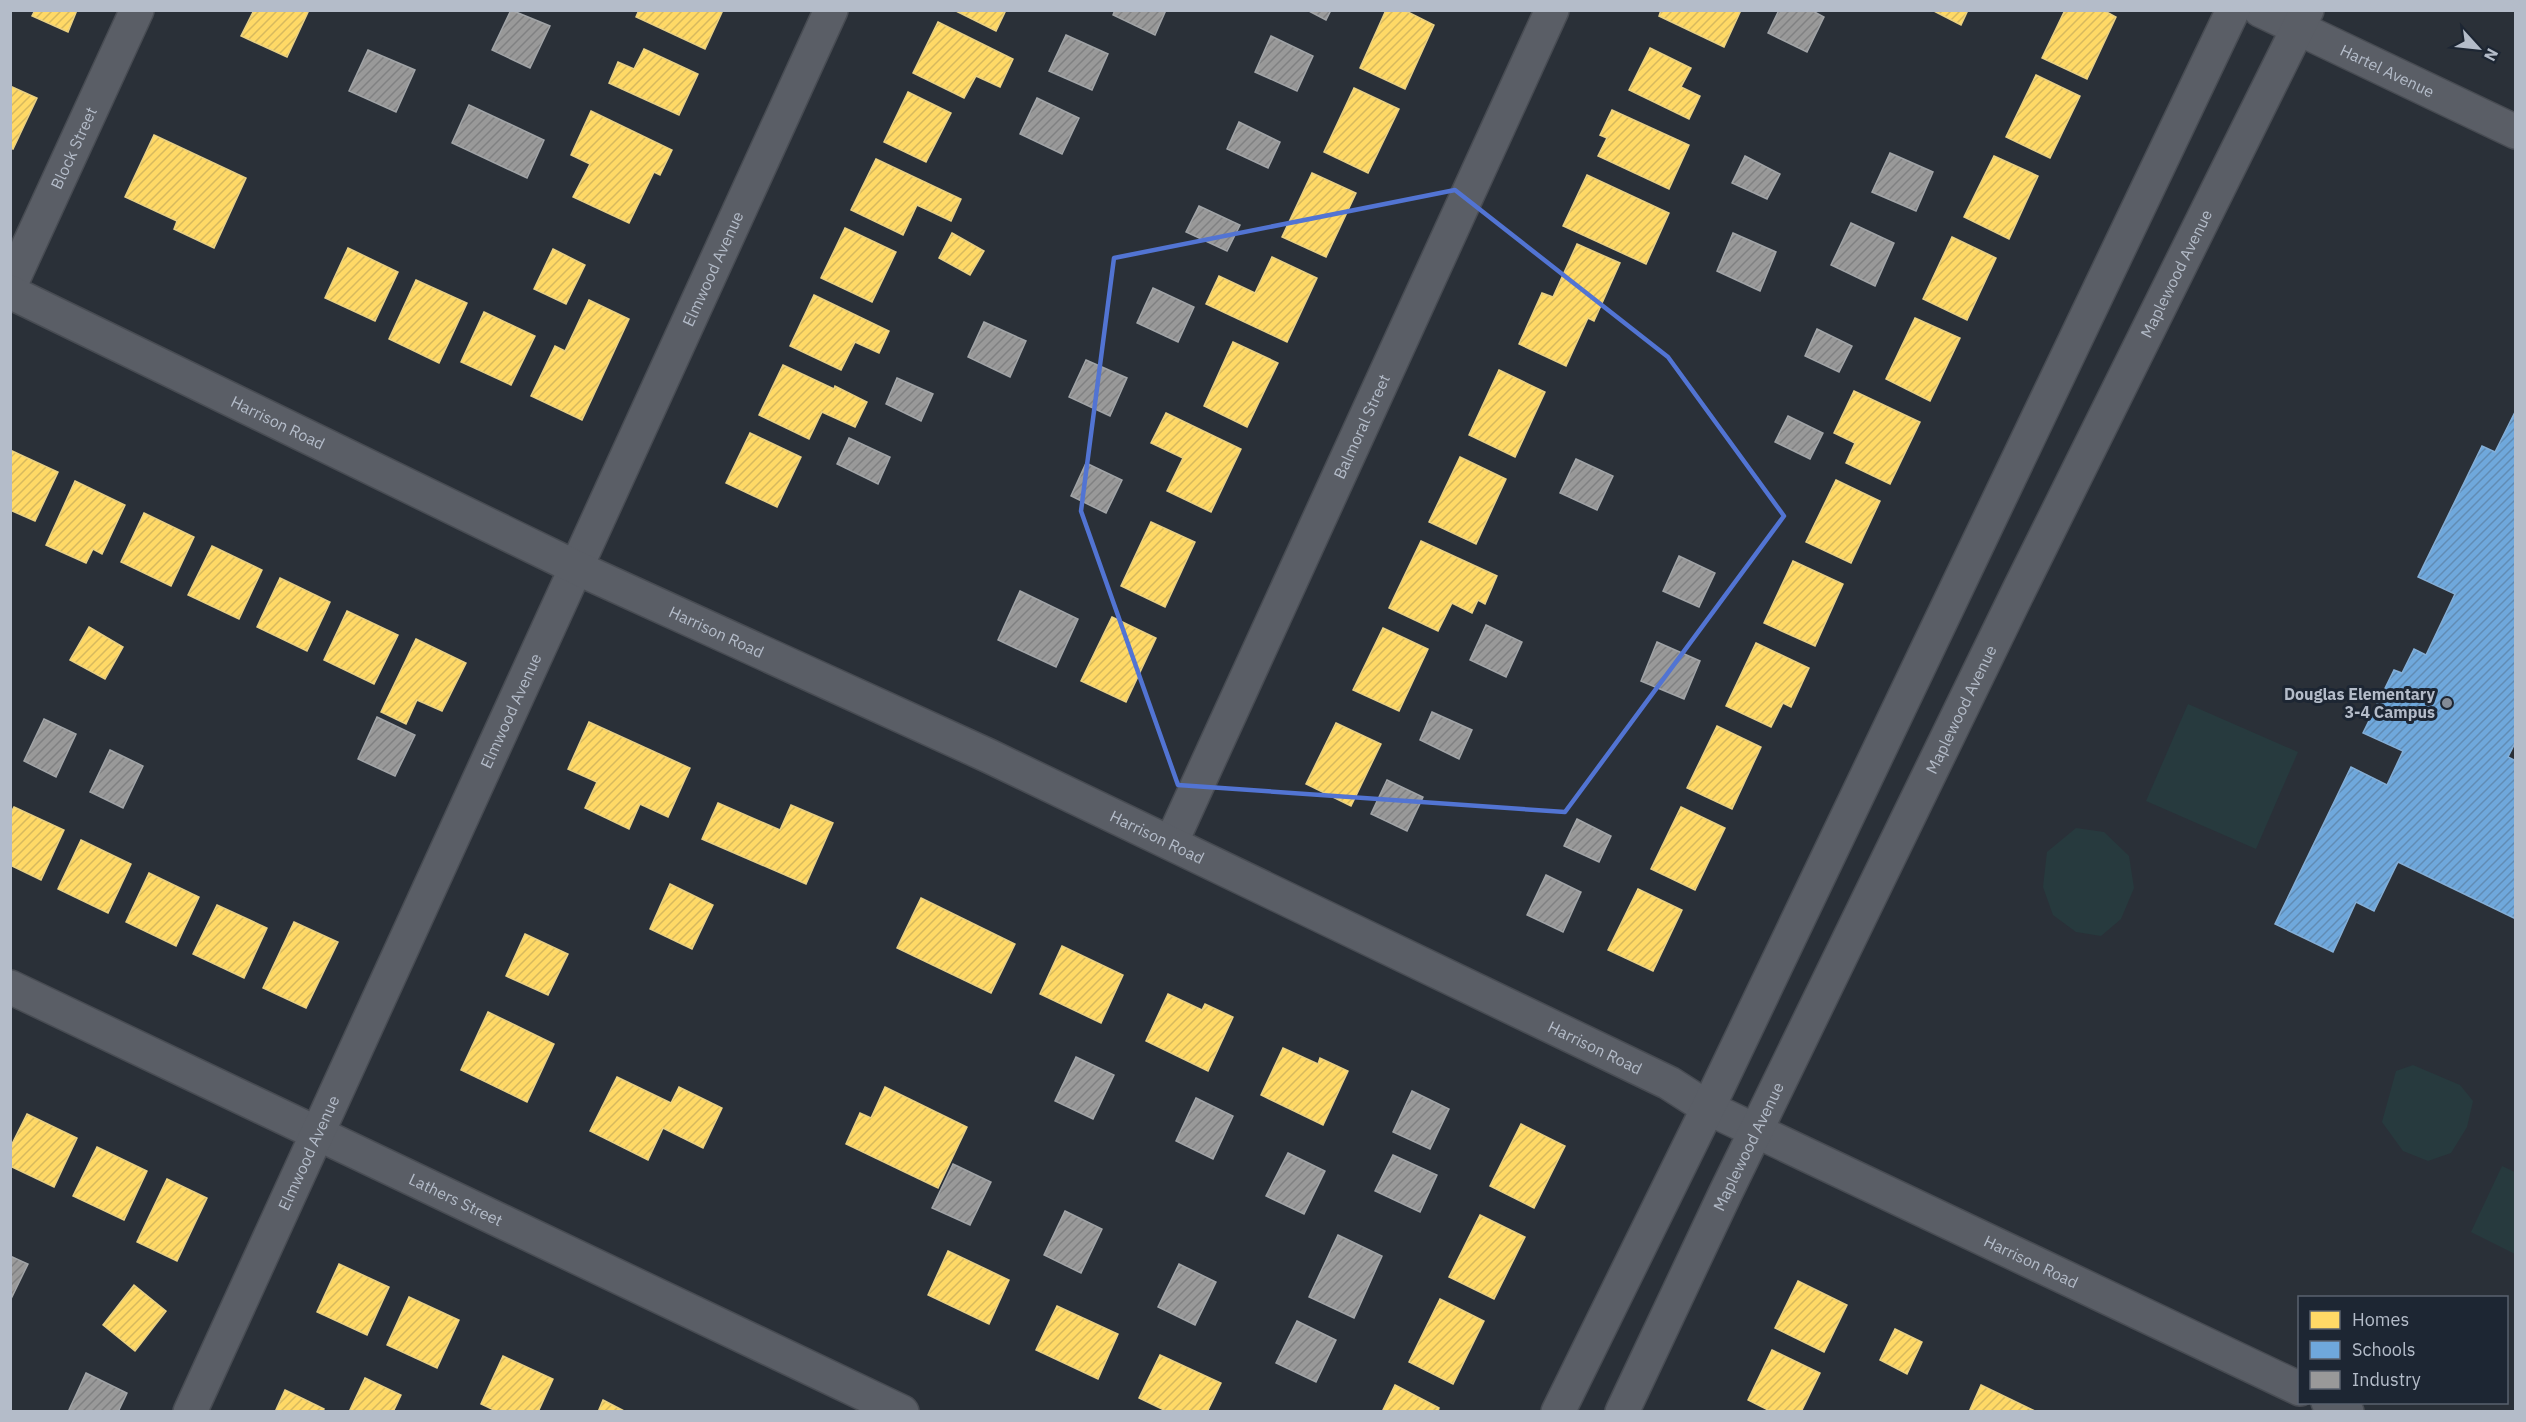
<svg xmlns="http://www.w3.org/2000/svg" width="2526" height="1422" viewBox="0 0 2526 1422" font-family="'IBM Plex Sans',sans-serif">
<defs>
<pattern id="homes-hatch" width="6" height="6" patternUnits="userSpaceOnUse" patternTransform="scale(1.5)"><rect width="6" height="6" fill="#ffd966"/><path d="M-1 1l2-2M0 6l6-6M5 7l2-2" fill="none" stroke="#d7b95e"/></pattern>
<pattern id="schools-hatch" width="6" height="6" patternUnits="userSpaceOnUse" patternTransform="scale(1.5)"><rect width="6" height="6" fill="#6fa8dc"/><path d="M-1 1l2-2M0 6l6-6M5 7l2-2" fill="none" stroke="#618cb4"/></pattern>
<pattern id="industry-hatch" width="6" height="6" patternUnits="userSpaceOnUse" patternTransform="scale(1.5)"><rect width="6" height="6" fill="#999"/><path d="M-1 1l2-2M0 6l6-6M5 7l2-2" fill="none" stroke="#808182"/></pattern>
</defs>
<rect width="100%" height="100%" fill="#2a3038"/>
<g fill="#273a3e">
<polygon points="2188,704 2298,752 2256,849 2146,801"/>
<polygon points="2076,828 2104,832 2129,856 2134,888 2121,919 2101,936 2076,932 2053,915 2043,887 2047,852"/>
<polygon points="2413,1065 2460,1085 2473,1101 2467,1127 2451,1153 2428,1161 2403,1151 2382,1122 2396,1071"/>
<polygon points="2502,1166 2515,1172 2515,1254 2471,1232"/>
</g>
<g fill="url(#homes-hatch)" stroke="#e8d084" stroke-width="1.5">
<polygon points="35,10 77,10 68,32 32,16"/>
<polygon points="254,10 309,10 287,57 241,36"/>
<polygon points="639,10 723,10 705,49 636,17"/>
<polygon points="954,10 1006,10 996,31"/>
<polygon points="1386,10 1404,10 1434,25 1405,89 1360,68"/>
<polygon points="1661,10 1741,10 1724,47 1659,16"/>
<polygon points="1932,10 1968,10 1961,25"/>
<polygon points="2065,10 2103,10 2116,17 2087,79 2042,58"/>
<polygon points="938,22 1013,59 1000,87 976,76 964,98 913,73"/>
<polygon points="1650,48 1691,68 1681,87 1700,96 1689,119 1629,90"/>
<polygon points="644,49 698,74 679,115 609,83 618,62 634,69"/>
<polygon points="2036,75 2080,96 2050,158 2006,137"/>
<polygon points="10,86 37,98 13,149 10,148"/>
<polygon points="1354,88 1399,109 1368,173 1324,152"/>
<polygon points="908,92 951,113 926,162 884,142"/>
<polygon points="1612,110 1689,145 1669,189 1598,156 1607,138 1600,135"/>
<polygon points="591,111 672,150 660,175 654,172 629,223 573,197 590,164 571,155"/>
<polygon points="154,135 246,178 214,248 174,229 177,221 125,197"/>
<polygon points="1994,156 2038,176 2009,239 1964,217"/>
<polygon points="876,159 961,199 951,221 917,205 903,235 851,210"/>
<polygon points="1312,173 1356,193 1326,257 1282,237"/>
<polygon points="1587,175 1669,213 1646,264 1563,226"/>
<polygon points="845,228 896,252 872,302 821,278"/>
<polygon points="952,233 984,251 970,275 939,258"/>
<polygon points="1952,237 1996,258 1967,320 1923,299"/>
<polygon points="1577,244 1620,263 1594,321 1588,318 1566,366 1519,344 1542,293 1553,297"/>
<polygon points="348,248 398,272 375,321 325,298"/>
<polygon points="553,249 585,265 566,304 534,289"/>
<polygon points="1272,257 1317,278 1287,342 1206,304 1219,276 1255,293"/>
<polygon points="416,280 467,303 439,363 389,339"/>
<polygon points="814,295 889,331 879,353 855,342 841,370 790,346"/>
<polygon points="589,300 629,319 582,420 531,396 555,346 565,351"/>
<polygon points="484,312 535,336 511,385 461,362"/>
<polygon points="1915,318 1960,338 1930,401 1886,379"/>
<polygon points="1233,342 1278,363 1247,427 1204,406"/>
<polygon points="783,365 834,389 835,386 867,402 855,427 822,412 809,439 759,415"/>
<polygon points="1499,370 1545,392 1515,457 1469,435"/>
<polygon points="1854,391 1920,422 1890,484 1846,463 1855,443 1834,433"/>
<polygon points="1166,413 1241,449 1211,512 1167,491 1183,458 1151,443"/>
<polygon points="750,433 801,457 777,507 726,483"/>
<polygon points="10,450 58,472 35,521 10,510"/>
<polygon points="1460,457 1506,479 1476,544 1429,522"/>
<polygon points="1836,480 1880,501 1851,563 1806,542"/>
<polygon points="75,481 125,505 102,554 93,549 86,563 46,545"/>
<polygon points="144,513 194,537 171,586 121,562"/>
<polygon points="1151,522 1195,542 1165,607 1121,586"/>
<polygon points="1421,541 1497,576 1485,604 1478,600 1472,613 1452,603 1438,631 1389,608"/>
<polygon points="212,546 262,570 239,619 188,595"/>
<polygon points="1793,561 1843,584 1815,646 1764,623"/>
<polygon points="280,578 330,602 307,651 257,627"/>
<polygon points="347,611 398,635 374,684 324,660"/>
<polygon points="1112,617 1156,638 1126,702 1081,681"/>
<polygon points="89,627 123,647 105,679 70,660"/>
<polygon points="1383,628 1428,649 1399,711 1353,690"/>
<polygon points="416,639 466,663 442,711 417,700 406,724 381,712"/>
<polygon points="1756,643 1809,668 1791,707 1783,703 1771,727 1726,706"/>
<polygon points="589,722 690,768 668,817 640,804 629,829 585,808 597,782 568,769"/>
<polygon points="1336,723 1381,744 1351,806 1306,784"/>
<polygon points="1717,726 1761,747 1732,809 1687,788"/>
<polygon points="718,803 780,830 791,805 833,823 806,884 702,839"/>
<polygon points="14,807 64,830 41,880 10,865 10,814"/>
<polygon points="1681,807 1725,828 1695,890 1651,869"/>
<polygon points="81,840 131,864 108,913 58,889"/>
<polygon points="149,873 199,897 176,946 126,922"/>
<polygon points="670,884 713,905 692,949 650,929"/>
<polygon points="1638,889 1682,910 1653,971 1608,950"/>
<polygon points="921,898 1015,944 991,993 897,948"/>
<polygon points="217,905 267,928 244,978 193,954"/>
<polygon points="294,922 338,942 306,1008 263,988"/>
<polygon points="525,934 568,954 548,995 506,976"/>
<polygon points="1062,946 1123,975 1101,1023 1040,994"/>
<polygon points="1168,994 1202,1010 1205,1004 1233,1017 1208,1071 1146,1041"/>
<polygon points="488,1012 554,1044 527,1102 461,1070"/>
<polygon points="1283,1048 1318,1064 1320,1058 1348,1071 1323,1125 1261,1095"/>
<polygon points="617,1077 671,1103 679,1087 722,1108 703,1148 663,1128 648,1160 590,1131"/>
<polygon points="885,1087 967,1127 938,1188 846,1144 860,1113 871,1118"/>
<polygon points="27,1114 77,1138 54,1187 10,1166 10,1148"/>
<polygon points="1521,1124 1565,1146 1534,1208 1490,1186"/>
<polygon points="97,1147 147,1171 124,1220 73,1196"/>
<polygon points="167,1179 207,1198 177,1261 137,1242"/>
<polygon points="1480,1215 1525,1237 1494,1299 1449,1277"/>
<polygon points="948,1251 1009,1280 989,1324 928,1295"/>
<polygon points="339,1264 389,1287 367,1335 317,1312"/>
<polygon points="1798,1281 1847,1305 1824,1352 1775,1328"/>
<polygon points="134,1285 166,1311 135,1351 103,1325"/>
<polygon points="409,1297 459,1320 437,1368 387,1345"/>
<polygon points="1440,1299 1484,1321 1453,1384 1409,1362"/>
<polygon points="1057,1306 1118,1334 1098,1379 1036,1350"/>
<polygon points="1895,1329 1922,1342 1907,1374 1880,1360"/>
<polygon points="1772,1350 1820,1373 1801,1412 1772,1412 1748,1400"/>
<polygon points="1160,1355 1221,1383 1207,1412 1168,1412 1139,1398"/>
<polygon points="503,1356 553,1379 538,1412 498,1412 481,1404"/>
<polygon points="365,1378 401,1395 393,1412 349,1412"/>
<polygon points="1395,1385 1439,1408 1438,1412 1382,1412"/>
<polygon points="1981,1385 2037,1412 1969,1412"/>
<polygon points="285,1390 324,1409 323,1412 275,1412"/>
<polygon points="603,1400 626,1412 598,1412"/>
</g>
<polygon fill="url(#schools-hatch)" stroke="#84aed6" stroke-width="1.5" points="2516,410 2516,741 2508,757 2516,761 2516,919 2398,862 2374,911 2356,902 2333,952 2275,924 2351,767 2387,785 2403,751 2363,733 2394,670 2402,673 2414,649 2426,655 2455,594 2418,577 2482,446 2495,452"/>
<g fill="url(#industry-hatch)" stroke="#a1a4a7" stroke-width="1.5">
<polygon points="511,10 550,26 530,68 492,50"/>
<polygon points="1115,10 1166,10 1155,35 1113,15"/>
<polygon points="1307,10 1331,10 1326,20"/>
<polygon points="1779,10 1811,10 1824,17 1807,52 1768,33"/>
<polygon points="1066,35 1108,54 1092,90 1049,71"/>
<polygon points="1271,36 1313,56 1297,91 1255,72"/>
<polygon points="368,50 415,70 396,112 349,91"/>
<polygon points="1037,98 1079,118 1062,154 1020,134"/>
<polygon points="469,105 544,140 527,178 452,143"/>
<polygon points="1239,122 1280,142 1268,168 1227,149"/>
<polygon points="1890,153 1933,172 1916,211 1872,192"/>
<polygon points="1745,156 1780,174 1767,199 1732,183"/>
<polygon points="1199,206 1240,225 1227,251 1186,232"/>
<polygon points="1851,223 1894,243 1875,286 1831,265"/>
<polygon points="1733,233 1776,252 1760,291 1717,271"/>
<polygon points="1153,288 1194,307 1178,342 1137,323"/>
<polygon points="984,322 1026,341 1010,377 968,357"/>
<polygon points="1817,329 1852,346 1839,372 1805,356"/>
<polygon points="1086,360 1127,378 1110,416 1069,397"/>
<polygon points="897,378 933,394 921,421 886,404"/>
<polygon points="1788,416 1823,433 1810,459 1775,442"/>
<polygon points="849,438 890,457 878,484 837,464"/>
<polygon points="1576,459 1613,476 1597,510 1560,493"/>
<polygon points="1086,463 1122,480 1106,513 1071,496"/>
<polygon points="1679,556 1715,573 1699,607 1663,591"/>
<polygon points="1020,591 1078,619 1056,667 998,640"/>
<polygon points="1486,625 1522,642 1506,677 1470,660"/>
<polygon points="1657,642 1700,661 1684,699 1641,681"/>
<polygon points="1432,712 1472,730 1459,759 1420,740"/>
<polygon points="377,717 415,735 395,776 358,759"/>
<polygon points="44,719 76,734 56,777 24,761"/>
<polygon points="110,750 143,766 123,808 90,792"/>
<polygon points="1387,780 1423,797 1407,831 1371,814"/>
<polygon points="1577,819 1611,836 1599,862 1564,846"/>
<polygon points="1546,875 1581,892 1563,932 1527,915"/>
<polygon points="1076,1057 1114,1075 1093,1119 1055,1101"/>
<polygon points="1412,1091 1449,1109 1430,1149 1393,1132"/>
<polygon points="1196,1098 1233,1116 1213,1159 1176,1141"/>
<polygon points="1288,1153 1325,1171 1304,1214 1266,1196"/>
<polygon points="1393,1155 1437,1175 1420,1212 1375,1191"/>
<polygon points="953,1164 991,1182 970,1225 932,1208"/>
<polygon points="1065,1211 1102,1229 1081,1273 1044,1255"/>
<polygon points="1338,1235 1382,1256 1354,1318 1309,1297"/>
<polygon points="10,1256 28,1264 10,1301"/>
<polygon points="1179,1264 1216,1282 1195,1325 1158,1307"/>
<polygon points="1297,1321 1336,1340 1316,1382 1276,1363"/>
<polygon points="86,1373 127,1393 118,1412 68,1412"/>
</g>
<g fill="none" stroke-linecap="round" stroke-linejoin="round">
<g stroke="#484c53" stroke-width="36">
<g id="minor">
<path id="s1" d="M2260,10L2516,132"/>
<path id="s2" d="M10,286L137,10"/>
<path id="s3" d="M1171,843L1552,10"/>
<path id="s4" d="M10,987L902,1412"/>
<path id="s5" d="M190,1412L831,10"/>
</g>
</g>
<g stroke="#484c53" stroke-width="36">
<g id="tertiary">
<path id="s6" d="M10,292L577,568L989,756L1669,1083L1708,1108L2300,1389"/>
<polyline points="2328,1402 2347,1412"/>
<polyline points="1558,1412 1708,1108 2233,10"/>
<path id="s7" d="M1622,1412L1725,1194L2020,588L2307,10"/>
</g>
</g>
<use href="#minor" stroke="#5a5e66" stroke-width="33"/>
<use href="#tertiary" stroke="#5a5e66" stroke-width="33"/>
</g>
<path fill="none" stroke="#5274d3" stroke-width="4.5" stroke-linejoin="round" d="M1455,190L1668,357L1784,516L1565,812L1178,785L1081,511L1114,258Z"/>
<circle fill="#848b96" stroke="#1d2633" stroke-width="2" cx="2447" cy="703" r="6"/>
<g text-anchor="middle" stroke-width="6" stroke-linejoin="round" paint-order="stroke">
<g font-size="16" fill="#b4bcc9" stroke="#1d2633">
<text dy="6" stroke="none"><textPath href="#s1" startOffset="141">Hartel Avenue</textPath></text>
<text dy="6" stroke="none"><textPath href="#s2" startOffset="152">Block Street</textPath></text>
<text dy="6" stroke="none"><textPath href="#s5" startOffset="1257">Elmwood Avenue</textPath></text>
<text dy="6" stroke="none"><textPath href="#s7" startOffset="1266">Maplewood Avenue</textPath></text>
<text dy="6" stroke="none"><textPath href="#s6" startOffset="298">Harrison Road</textPath></text>
<text dy="6" stroke="none"><textPath href="#s3" startOffset="458">Balmoral Street</textPath></text>
<text dy="6" stroke="none"><textPath href="#s6" startOffset="784">Harrison Road</textPath></text>
<text dy="6" stroke="none"><textPath href="#s7" startOffset="780">Maplewood Avenue</textPath></text>
<text dy="6" stroke="none"><textPath href="#s5" startOffset="771">Elmwood Avenue</textPath></text>
<text dy="6" stroke="none"><textPath href="#s6" startOffset="1270">Harrison Road</textPath></text>
<text dy="6" stroke="none"><textPath href="#s6" startOffset="1756">Harrison Road</textPath></text>
<text dy="6" stroke="none"><textPath href="#s7" startOffset="294">Maplewood Avenue</textPath></text>
<text dy="6" stroke="none"><textPath href="#s5" startOffset="285">Elmwood Avenue</textPath></text>
<text dy="6" stroke="none"><textPath href="#s4" startOffset="494">Lathers Street</textPath></text>
<text dy="6" stroke="none"><textPath href="#s6" startOffset="2242">Harrison Road</textPath></text>
</g>
<g font-size="16" font-weight="bold" fill="#b4bcc9" stroke="#1d2633" text-anchor="end">
<text x="2435" y="700">Douglas Elementary<tspan x="2435" dy="18">3-4 Campus</tspan></text>
</g>
</g>
<rect width="2526" height="1422" fill="none" stroke="#b4bcc9" stroke-width="24"/>
<rect x="2298" y="1296" width="210" height="108" fill="#1d2633" stroke="#59626f" stroke-width="1.5"/>
<rect x="2310" y="1311" width="30" height="18" fill="#ffd966" stroke="#59626f" stroke-width="1.5"/>
<text x="2352" y="1326" font-size="18" fill="#b4bcc9">Homes</text>
<rect x="2310" y="1341" width="30" height="18" fill="#6fa8dc" stroke="#59626f" stroke-width="1.5"/>
<text x="2352" y="1356" font-size="18" fill="#b4bcc9">Schools</text>
<rect x="2310" y="1371" width="30" height="18" fill="#999999" stroke="#59626f" stroke-width="1.5"/>
<text x="2352" y="1386" font-size="18" fill="#b4bcc9">Industry</text>
<g transform="translate(2478 48) rotate(117)" stroke="#1d2633" stroke-width="4.5" paint-order="stroke">
<path d="M0-4.5L10 22L0 15L-10 22Z" fill="#b4bcc9"/>
<text y="-9" font-size="16" font-weight="bold" text-anchor="middle" fill="#b4bcc9">N</text>
</g>
</svg>
